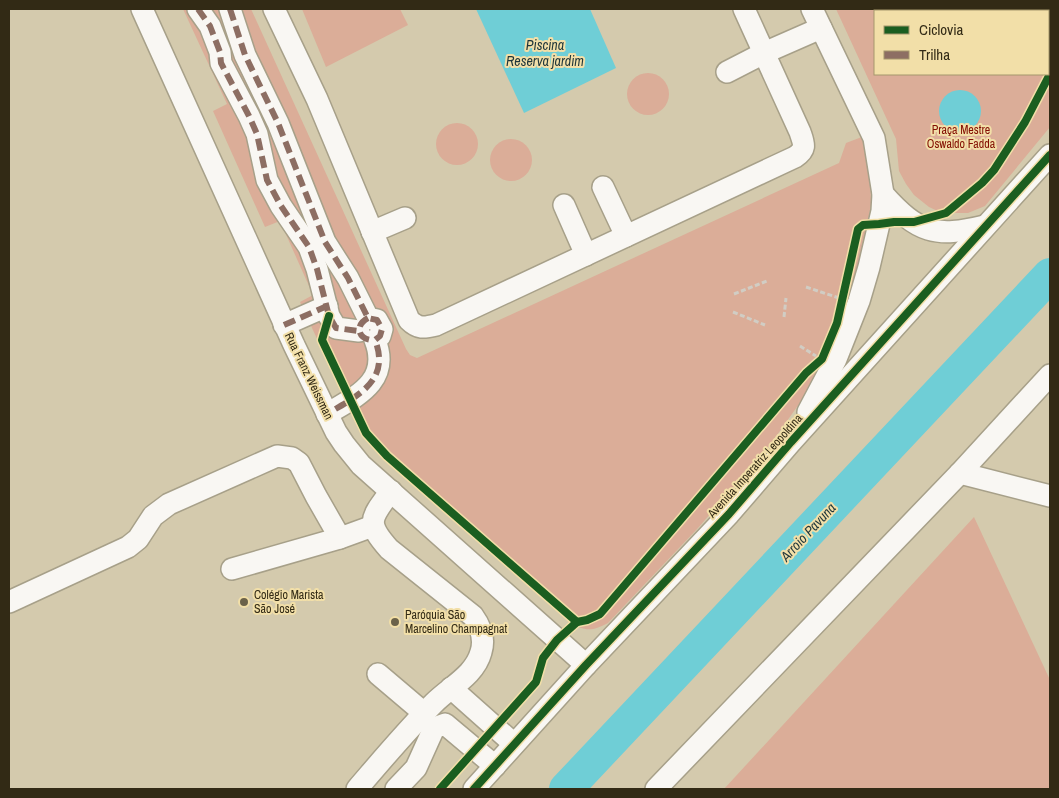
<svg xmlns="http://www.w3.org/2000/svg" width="1059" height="798" viewBox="0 0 1059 798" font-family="'Archivo Narrow',sans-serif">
<rect width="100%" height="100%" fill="#d4caad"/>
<g fill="#dbad98">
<path d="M183,9H251L406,349L410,355L417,358L839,163L846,143L867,135L870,157L871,206L850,301L821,373L770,445L698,528L608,623C591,632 585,631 569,622L383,459L362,436L300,302L313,295L280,221L265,227L213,111L227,104Z"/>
<polygon points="302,9 400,9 408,25 326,67"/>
<polygon points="836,9 1009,9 1013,11 875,11 875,74 1048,74 1048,27 1050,28 1050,127 985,206 968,213 942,213 929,207 914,195 906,184 899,171 896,139"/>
<circle cx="648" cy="94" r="21"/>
<circle cx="457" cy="144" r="21"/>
<circle cx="511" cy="160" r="21"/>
<polygon points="974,517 1050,680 1050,789 724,789"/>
</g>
<g fill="#6fced6">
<polygon points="476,9 590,9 616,68 524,113"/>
<circle cx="960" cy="111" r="21"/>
</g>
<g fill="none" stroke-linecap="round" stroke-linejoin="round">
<polyline stroke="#6fced6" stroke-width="34" points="566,789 1050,275"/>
<g stroke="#a7a089" stroke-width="24">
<g id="minor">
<polyline points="142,9 294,345 336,432 344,444 361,465 586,665"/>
<polyline points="198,9 210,26 220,52 221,63 249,116 257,134 267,180 281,206 309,247 317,269 329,316 336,328 359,331"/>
<path d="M230,9L245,55L278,123L325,242L348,278L368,318L377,320L382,329L380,336L375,340C391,381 357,396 327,414"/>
<path d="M274,9L317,99L409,320C418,329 424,328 436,325L795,157C807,149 804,144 800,132L744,9"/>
<polyline points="1024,9 1028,11"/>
<polyline points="1048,21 1050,22"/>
<polyline points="727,72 764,53 821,28"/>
<polyline points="603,187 626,236"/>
<path d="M883,194C918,233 935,238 985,226"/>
<polyline points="564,205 586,255"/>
<polyline points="372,232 405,218"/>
<polyline points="284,325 327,306"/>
<polyline points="808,412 836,359 859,301 869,267 882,211 883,194 874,138 812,9"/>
<polyline points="960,473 1050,496"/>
<polyline points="232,569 340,538"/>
<polyline points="9,602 128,547 138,539 153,516 169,504 277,456 292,458 299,463 316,496 340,538 373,526"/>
<polyline points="378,674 424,713"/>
<polyline points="451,688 514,744"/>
<path d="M357,789C382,760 407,730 434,703C450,687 475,675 481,652C485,639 481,627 473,616L389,549C365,522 371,518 391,491"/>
<polyline points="396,789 416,768 434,728 445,724 495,766"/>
<polyline points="474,789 586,665 729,514 791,442 1050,155"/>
<polyline points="656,789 960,473 1050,375"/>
</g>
</g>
<g stroke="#d1cdc4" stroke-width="3" stroke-dasharray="5 2.5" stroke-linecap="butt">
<polyline points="806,287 839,298"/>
<polyline points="734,294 767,281"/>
<polyline points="733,312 765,325"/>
<polyline points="784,317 786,298"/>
<polyline points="800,346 816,356"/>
</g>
<use href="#minor" stroke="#f9f7f3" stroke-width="21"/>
<g stroke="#8d6e63" stroke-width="6" stroke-dasharray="12 6" stroke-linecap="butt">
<polyline points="198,9 210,26 220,52 221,63 249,116 257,134 267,180 281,206 309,247 317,269 329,316 336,328 359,331"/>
<path d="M230,9L245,55L278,123L325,242L348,278L368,318L377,320L382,329L380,336L375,340C391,381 357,396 327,414"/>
<path d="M368,318C353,326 359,341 375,340"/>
<polyline points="284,325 327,306"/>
</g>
<g stroke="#f2dfa8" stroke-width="11">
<g id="cycleway">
<polyline points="329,316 322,340 366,433 387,456 577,622"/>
<polyline points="440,789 536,682 543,658 557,640 577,622 587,620 600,614 806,373 822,359 837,323 858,229 863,225 879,224 894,222 914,222 946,213 982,183 994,170 1025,122 1050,74"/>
<polyline points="474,789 586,665 729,514 791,442 1050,155"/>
</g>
</g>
<use href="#cycleway" stroke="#1b5e20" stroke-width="8"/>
</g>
<g fill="#6b624a" stroke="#f2dfa8" stroke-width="2">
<circle cx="244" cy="602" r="5"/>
<circle cx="395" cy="622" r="5"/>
</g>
<g text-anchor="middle" stroke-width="4" stroke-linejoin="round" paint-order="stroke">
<g font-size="12" fill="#830f02" stroke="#f2dfa8">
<text x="961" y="134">Praça Mestre<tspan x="961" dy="14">Oswaldo Fadda</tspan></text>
</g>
<g font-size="12" fill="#322a15" stroke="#f2dfa8">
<text transform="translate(309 376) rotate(64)" y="4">Rua Franz Weissman</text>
<text transform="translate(755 466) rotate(-48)" y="4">Avenida Imperatriz Leopoldina</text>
</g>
<g font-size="12" fill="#322a15" stroke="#f2dfa8" text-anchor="start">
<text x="254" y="599">Colégio Marista<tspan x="254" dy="14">São José</tspan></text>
<text x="405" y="619">Paróquia São<tspan x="405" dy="14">Marcelino Champagnat</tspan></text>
</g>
<g font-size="14" font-style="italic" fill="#1e353a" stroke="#f2dfa8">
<text x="545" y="50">Piscina<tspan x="545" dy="16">Reserva jardim</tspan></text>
<text transform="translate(808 532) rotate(-47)" y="5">Arroio Pavuna</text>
</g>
</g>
<rect width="1059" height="798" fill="none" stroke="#322a15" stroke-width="20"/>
<rect x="874" y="10" width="175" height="65" fill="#f2dfa8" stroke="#a5976d"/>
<rect x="884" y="26" width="25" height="8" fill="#1b5e20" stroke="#a5976d"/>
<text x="919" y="35" font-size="15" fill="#322a15">Ciclovia</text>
<rect x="884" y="51" width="25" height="8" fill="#8d6e63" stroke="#a5976d"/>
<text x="919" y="60" font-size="15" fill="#322a15">Trilha</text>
</svg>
